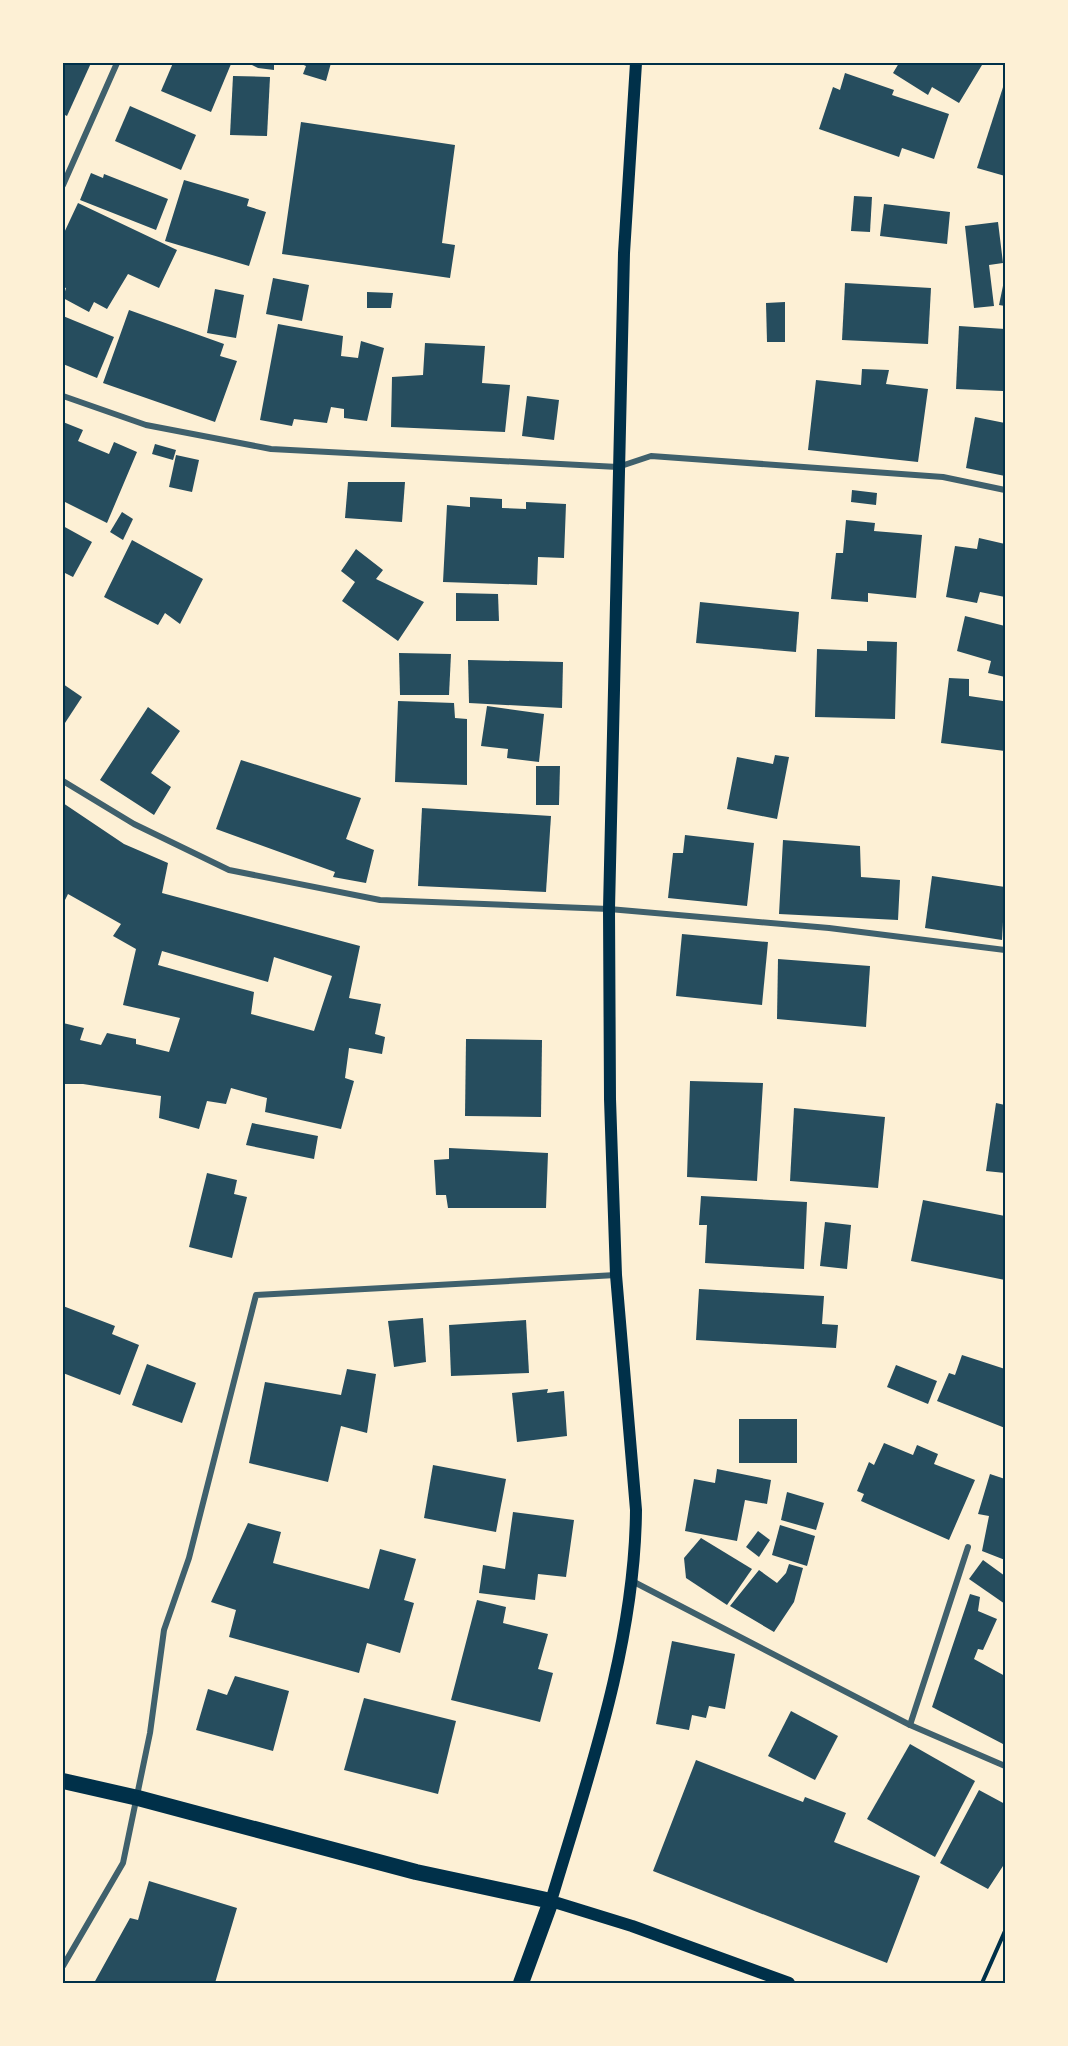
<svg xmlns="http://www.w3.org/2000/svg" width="1068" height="2046" viewBox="0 0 1068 2046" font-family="Overpass,sans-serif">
<rect width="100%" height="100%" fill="#fdf0d5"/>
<g fill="#264d5e" fill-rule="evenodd">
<polygon points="64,63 91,63 67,116 63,114"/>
<polygon points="173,63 231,64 211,112 161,91"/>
<polygon points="248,63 274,63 274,70 258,68"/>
<polygon points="299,63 331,63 326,81 303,74 306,66"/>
<polygon points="899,63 979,63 982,65 959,103 932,87 928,95 893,73"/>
<polygon points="845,73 894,90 892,95 949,114 934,159 902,148 899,157 819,129 833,87 840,90"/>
<polygon points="233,76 270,77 267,136 230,135"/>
<polygon points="1005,81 1005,176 977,168"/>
<polygon points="130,106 196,135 181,170 115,141"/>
<polygon points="301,122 455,145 442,243 455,245 450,278 282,254"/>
<polygon points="91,173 103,178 104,174 168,199 156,230 80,200"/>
<polygon points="184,180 249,199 247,206 266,212 249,266 165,241"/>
<polygon points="854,196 872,197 870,232 851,231"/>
<polygon points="78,203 177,250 159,288 128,274 107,309 94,302 89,312 63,298 66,288 63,287 63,235"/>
<polygon points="884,204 950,212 947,244 880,236"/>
<polygon points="998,222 1003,263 989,265 994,306 974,308 965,226"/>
<polygon points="273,278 309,285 302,321 266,314"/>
<polygon points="1004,281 1005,281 1005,306 999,305"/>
<polygon points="845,283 931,288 928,344 842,340"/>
<polygon points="215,289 244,295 236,338 207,333"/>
<polygon points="367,292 393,293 391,308 367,308"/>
<polygon points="785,302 785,342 767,342 766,303"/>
<polygon points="129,310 224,344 220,356 237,361 215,422 103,383"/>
<polygon points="63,316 114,337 97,378 63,364"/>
<polygon points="278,324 343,336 341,356 358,358 361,341 384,348 367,421 344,418 344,409 331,407 327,423 294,419 292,426 260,420"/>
<polygon points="959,326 1005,329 1003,391 956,389"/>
<polygon points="425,343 485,346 482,383 510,385 505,432 391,427 392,377 423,375"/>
<polygon points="862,369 889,370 886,384 928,389 918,462 808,450 816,380 861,385"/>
<polygon points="527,396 559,400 554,440 522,436"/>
<polygon points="975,417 1005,423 1005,476 966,468"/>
<polygon points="63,422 83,430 78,441 109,454 114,442 137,452 107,523 63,501"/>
<polygon points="155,444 176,450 173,460 152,454"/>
<polygon points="176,455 199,460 192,492 169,487"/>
<polygon points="348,482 405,482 402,522 345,518"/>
<polygon points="852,490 877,493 876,505 851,502"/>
<polygon points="470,497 502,499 502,508 526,509 526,502 566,504 564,558 538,557 537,585 443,582 447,505 470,507"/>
<polygon points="122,512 133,519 123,540 110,532"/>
<polygon points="846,520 875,523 874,531 922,535 916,598 868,593 868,602 831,599 836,553 843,553"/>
<polygon points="63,526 92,542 73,577 63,572"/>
<polygon points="979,538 1005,544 1005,597 980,592 977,603 946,597 955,546 977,549"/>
<polygon points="132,540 203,579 180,624 165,613 158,625 104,597"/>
<polygon points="356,549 383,570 376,579 424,602 398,641 342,601 355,582 341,571"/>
<polygon points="456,593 498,594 499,621 456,621"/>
<polygon points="700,602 799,612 796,652 696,643"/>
<polygon points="965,616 1005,626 1005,677 988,673 991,661 957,651"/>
<polygon points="867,641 897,642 895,719 815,717 817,649 867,651"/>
<polygon points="399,653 451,654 449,695 400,695"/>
<polygon points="468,660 563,662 562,708 469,703"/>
<polygon points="949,678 969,679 969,696 1003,701 1005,693 1005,751 941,743"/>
<polygon points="63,684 82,697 63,726"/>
<polygon points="398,701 454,703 455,718 467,719 467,785 395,782"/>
<polygon points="487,706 544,714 539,762 507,758 508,749 481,746"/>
<polygon points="148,707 180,731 151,773 171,787 154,815 100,780"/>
<polygon points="775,755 789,757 777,819 727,809 737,757 773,764"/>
<polygon points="241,760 361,798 346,839 374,850 366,883 333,877 335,872 216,829"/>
<polygon points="536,766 560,766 559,805 536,805"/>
<path d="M63,803L124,844L168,863L162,893L360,946L349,998L381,1004L375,1034L385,1037L382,1054L349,1048L345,1078L354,1081L341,1129L265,1112L267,1098L231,1088L226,1104L207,1101L199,1129L159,1118L161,1096L83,1084H63V1023L84,1028L80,1040L101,1045L107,1033L136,1039V1044L169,1052L180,1018L123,1005L136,949L113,936L121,924L68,894L63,904ZM162,951L268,982L274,957L332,976L314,1031L251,1014L254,992L158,965Z"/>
<polygon points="422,808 551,816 546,892 418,886"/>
<polygon points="685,835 754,843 747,906 668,898 673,853 683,853"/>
<polygon points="783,840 860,846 861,877 900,880 898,920 779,914"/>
<polygon points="932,876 1005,887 1002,940 925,928"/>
<polygon points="682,934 768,942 762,1005 676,996"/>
<polygon points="778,959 870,966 866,1027 777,1019"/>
<polygon points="466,1039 542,1040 541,1117 465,1116"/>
<polygon points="690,1081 763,1083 757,1181 687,1177"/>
<polygon points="996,1103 1005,1105 1005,1173 986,1171"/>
<polygon points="794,1108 885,1117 878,1188 790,1181"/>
<polygon points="252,1123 318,1136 314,1159 246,1145"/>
<polygon points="449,1148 548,1153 546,1208 448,1208 446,1195 436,1195 434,1160 449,1159"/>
<polygon points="207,1173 237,1180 234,1194 247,1197 232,1258 189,1247"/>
<polygon points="701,1196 807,1202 804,1269 705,1263 707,1225 699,1225"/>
<polygon points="923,1200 1005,1216 1005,1280 911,1261"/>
<polygon points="825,1222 851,1225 847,1269 820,1266"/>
<polygon points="699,1289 824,1296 822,1324 838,1325 836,1348 696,1340"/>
<polygon points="63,1306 115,1326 112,1334 139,1345 120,1395 63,1373"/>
<polygon points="423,1318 426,1362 394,1367 388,1321"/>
<polygon points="526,1320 529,1373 451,1376 449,1325"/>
<polygon points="962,1355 1005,1369 1005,1428 937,1401 949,1373 955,1375"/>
<polygon points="147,1364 196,1383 182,1423 132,1405"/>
<polygon points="896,1365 937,1381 928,1404 887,1387"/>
<polygon points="347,1369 376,1374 367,1433 341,1426 328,1482 249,1463 265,1382 341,1395"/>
<polygon points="548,1389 547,1393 564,1391 567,1436 517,1442 512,1393"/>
<rect x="739" y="1419" width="58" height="44"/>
<polygon points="884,1443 913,1455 917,1445 938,1454 934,1464 975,1480 949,1540 861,1501 864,1494 857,1491 869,1462 874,1465"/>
<polygon points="433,1465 506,1479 496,1532 424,1518"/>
<polygon points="717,1469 771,1480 767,1504 745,1500 737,1541 685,1531 694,1479 715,1483"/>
<polygon points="990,1474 1005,1479 1005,1560 982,1551 989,1516 978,1514"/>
<polygon points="787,1492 824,1503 816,1530 781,1520"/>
<polygon points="513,1512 574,1520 566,1577 538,1574 535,1600 479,1593 483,1565 505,1569"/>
<polygon points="248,1523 281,1532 273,1563 369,1589 380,1549 416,1559 404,1600 414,1603 400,1653 367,1643 359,1673 229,1637 236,1610 211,1602"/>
<polygon points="780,1525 815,1536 807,1566 772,1555"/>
<polygon points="758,1531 770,1540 759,1557 746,1547"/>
<polygon points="701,1538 752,1569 727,1605 686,1578 684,1558"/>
<polygon points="983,1560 1005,1576 1005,1604 969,1579"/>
<polygon points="789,1564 803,1568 794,1602 774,1632 730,1606 759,1570 777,1583 786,1573"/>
<polygon points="970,1594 980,1597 978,1611 997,1619 983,1650 978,1649 974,1659 1005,1676 1003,1744 932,1707"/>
<polygon points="477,1600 506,1607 503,1623 548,1634 538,1669 553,1673 540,1722 451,1700"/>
<polygon points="672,1641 735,1654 725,1709 709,1706 706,1718 692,1715 689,1730 656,1724"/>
<polygon points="235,1676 289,1691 273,1751 196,1730 208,1689 227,1695"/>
<polygon points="364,1698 456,1721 438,1794 344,1770"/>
<polygon points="791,1711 838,1736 815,1780 768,1756"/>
<polygon points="910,1744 975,1781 935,1857 867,1819"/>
<polygon points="696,1760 803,1802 805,1797 846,1813 834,1842 920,1876 887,1963 653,1871"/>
<polygon points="979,1790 1005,1804 1005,1867 1003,1866 988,1889 940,1863"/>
<polygon points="149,1881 237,1908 215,1983 94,1983 130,1918 138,1920"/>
</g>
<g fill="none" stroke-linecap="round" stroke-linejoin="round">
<polyline stroke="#003049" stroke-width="4" points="982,1983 1005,1931"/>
<g stroke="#3f606c" stroke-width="6">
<polyline points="63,185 117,63"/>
<polyline points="63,396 146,425 271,449 618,467 651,456 943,477 1005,490"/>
<polyline points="63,781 134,824 229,870 380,900 609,909 829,928 1005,950"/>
<polyline points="634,1582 910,1725 1005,1766"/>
<polyline points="910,1725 968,1547"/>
<polyline points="63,1966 123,1863 150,1733 164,1630 189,1558 256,1295 616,1275"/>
</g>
<path stroke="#003049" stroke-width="12" d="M636,63L624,253L609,909L610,1099L616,1275L636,1510C635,1643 589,1774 551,1901L632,1926L789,1983"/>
<polyline stroke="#003049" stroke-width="16" points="63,1781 138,1798 416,1872 551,1901 521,1983"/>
</g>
<rect width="1068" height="2046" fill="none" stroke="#fdf0d5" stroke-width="129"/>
<rect x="64" y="64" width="940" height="1918" fill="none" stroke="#003049" stroke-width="2"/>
</svg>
